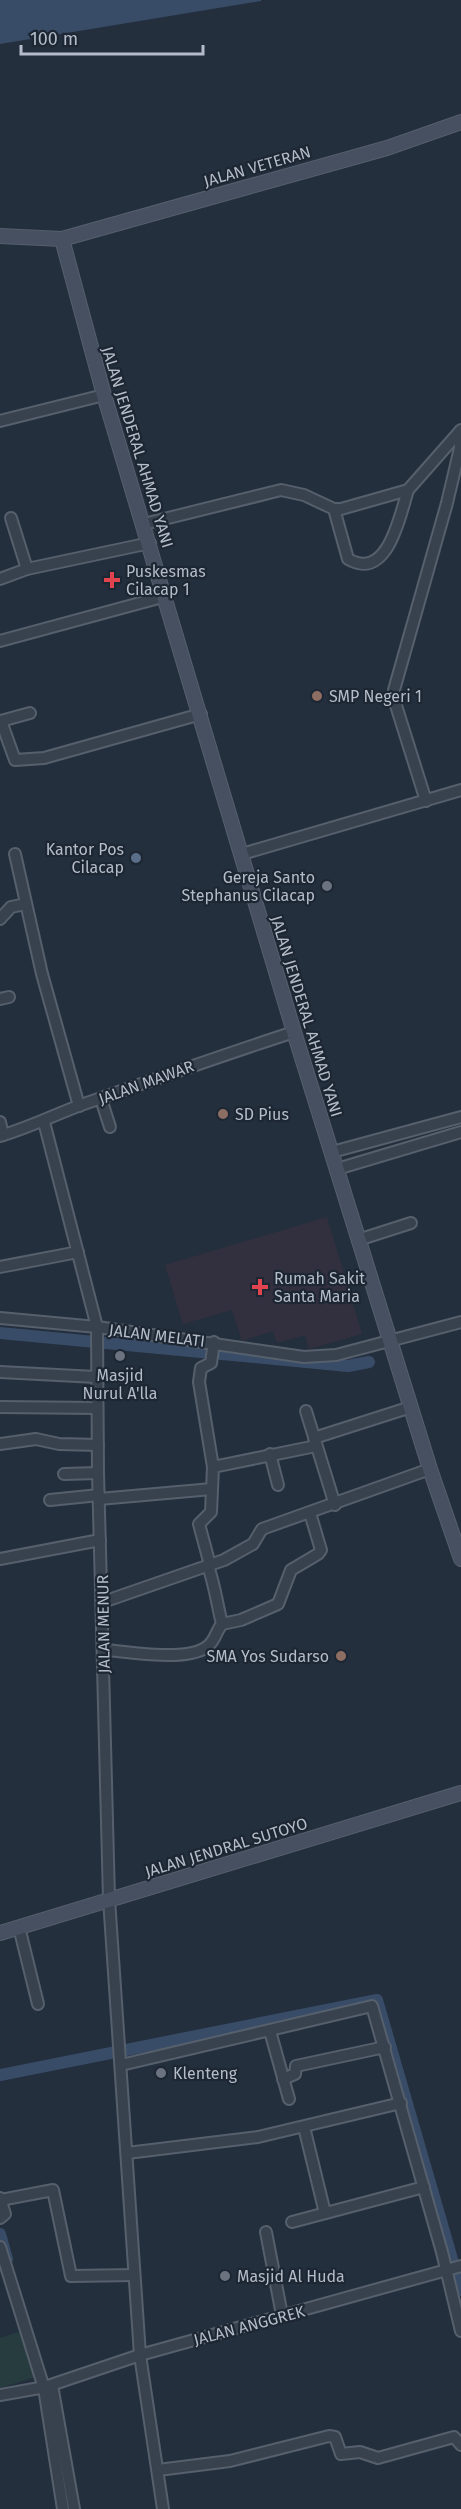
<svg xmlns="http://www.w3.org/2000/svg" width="461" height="2509" viewBox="0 0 461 2509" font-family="'Fira Sans',sans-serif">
<rect width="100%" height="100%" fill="#242f3e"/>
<polygon fill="#32303f" points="327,1217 362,1334 309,1349 305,1335 277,1343 273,1331 242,1341 232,1310 183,1324 165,1265"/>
<polygon fill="#263c3f" points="22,2331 36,2377 0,2388 0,2338"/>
<polygon fill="#394c67" points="0,0 261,0 261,1 0,44"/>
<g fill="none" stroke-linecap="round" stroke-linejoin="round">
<g stroke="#394c67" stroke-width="12">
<polyline points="0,1333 348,1366 369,1362"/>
<polyline points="0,2075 377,2000 461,2290"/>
<polyline points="0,2234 7,2259"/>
</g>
<g stroke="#565f6c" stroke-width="14">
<g id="street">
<polyline points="0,421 104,395"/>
<path d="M334,509L348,559C388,582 400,515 408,490"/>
<polyline points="11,518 27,569"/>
<polyline points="144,524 281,490 304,495 334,509 341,509 408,490 461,430"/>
<polyline points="0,579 27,569 150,543"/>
<polyline points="0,641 166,596"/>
<polyline points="30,713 1,721 15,760 44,758 201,714"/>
<polyline points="426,801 394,699 394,690 447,503 460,448 460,431"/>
<polyline points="15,854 42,974 79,1106"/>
<polyline points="242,854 461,790"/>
<polyline points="0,919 11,907 26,904"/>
<polyline points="0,999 9,997"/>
<polyline points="101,1099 110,1127"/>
<polyline points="0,1122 3,1135"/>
<polyline points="44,1122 97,1327 304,1357 336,1355 461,1322"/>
<path d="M0,1136C28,1128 54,1115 81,1105C152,1080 223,1055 294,1032"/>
<polyline points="332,1152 461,1117"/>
<polyline points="337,1169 461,1132"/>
<polyline points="358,1240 411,1223"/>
<polyline points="0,1267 78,1252"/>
<polyline points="0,1318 97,1327 98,1473 109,1899 140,2355 163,2509"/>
<polyline points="0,1372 96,1377"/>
<polyline points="0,1407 97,1408"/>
<polyline points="306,1411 335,1505"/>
<polyline points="314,1438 411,1407"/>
<polyline points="0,1444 36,1439 59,1444 98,1445"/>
<polyline points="270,1454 278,1485"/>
<polyline points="213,1467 316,1446"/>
<polyline points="64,1474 98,1473"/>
<polyline points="99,1499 212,1489"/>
<polyline points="50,1500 99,1495"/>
<polyline points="0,1559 100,1540"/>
<polyline points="210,1565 199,1524 211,1512 213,1467 199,1382 201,1368 211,1363 214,1342"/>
<path d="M208,1566C215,1586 217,1604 222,1624L241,1620L278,1604L291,1570L318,1554L321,1550L310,1513"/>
<polyline points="103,1602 224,1560 253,1544 262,1529 430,1469"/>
<path d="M104,1650C128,1651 192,1664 210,1644C215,1639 217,1630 222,1624"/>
<polyline points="19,1927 38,2004"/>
<polyline points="270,2031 289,2099"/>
<polyline points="121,2065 372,2006 442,2252 461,2331"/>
<polyline points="283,2079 295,2074 296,2066 385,2047"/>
<polyline points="304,2127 325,2213"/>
<polyline points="127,2153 258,2137 401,2103"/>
<polyline points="0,2198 5,2214 0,2218"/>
<polyline points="0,2200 53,2190 71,2276 134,2275"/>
<polyline points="292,2222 424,2187"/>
<polyline points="266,2232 282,2315"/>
<polyline points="0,2247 44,2388 63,2509"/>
<polyline points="52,2385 74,2509"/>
<polyline points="0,2395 45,2387 140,2355 461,2266"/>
<polyline points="158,2470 230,2461 329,2436 335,2437 341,2454 360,2452 378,2458 454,2437 461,2445"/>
</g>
</g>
<g stroke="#565f6c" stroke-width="16">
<g id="secondary">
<polyline points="0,236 62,239 387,148 461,122"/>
<polyline points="62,239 104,395 294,1032 430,1469 461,1559"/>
<polyline points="0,1933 461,1793"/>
</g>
</g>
<use href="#street" stroke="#38414e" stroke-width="10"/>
<use href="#secondary" stroke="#465061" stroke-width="14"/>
</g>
<g fill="#e0444e" stroke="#1d2633" stroke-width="2">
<path d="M109 571h6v6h6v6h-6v6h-6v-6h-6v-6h6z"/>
<path d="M257 1278h6v6h6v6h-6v6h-6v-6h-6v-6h6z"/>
</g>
<g fill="#8d6e63" stroke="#1d2633" stroke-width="2">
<circle cx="317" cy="696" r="6"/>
<circle cx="223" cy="1114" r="6"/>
<circle cx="341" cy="1656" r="6"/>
</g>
<circle fill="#5c6f8a" stroke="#1d2633" stroke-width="2" cx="136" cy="858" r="6"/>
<g fill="#6b7280" stroke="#1d2633" stroke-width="2">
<circle cx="327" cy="886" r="6"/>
<circle cx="120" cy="1356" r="6"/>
<circle cx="161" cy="2073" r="6"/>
<circle cx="225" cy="2276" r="6"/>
</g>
<g text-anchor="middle" stroke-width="4.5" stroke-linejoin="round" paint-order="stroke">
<g font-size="16" fill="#b4bcc9" stroke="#1d2633">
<text transform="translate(257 166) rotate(-16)" y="6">JALAN VETERAN</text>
<text transform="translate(138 447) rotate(73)" y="6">JALAN JENDERAL AHMAD YANI</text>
<text transform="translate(307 1016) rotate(73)" y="6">JALAN JENDERAL AHMAD YANI</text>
<text transform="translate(146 1082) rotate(-20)" y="6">JALAN MAWAR</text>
<text transform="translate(157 1335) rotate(7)" y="6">JALAN MELATI</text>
<text transform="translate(103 1624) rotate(-91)" y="6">JALAN MENUR</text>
<text transform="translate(226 1847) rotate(-17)" y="6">JALAN JENDRAL SUTOYO</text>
<text transform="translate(249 2325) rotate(-15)" y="6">JALAN ANGGREK</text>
</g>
<g font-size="16" fill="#b4bcc9" stroke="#1d2633" text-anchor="start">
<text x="126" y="577">Puskesmas<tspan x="126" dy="18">Cilacap 1</tspan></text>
<text x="329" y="702">SMP Negeri 1</text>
<text x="124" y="855" text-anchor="end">Kantor Pos<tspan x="124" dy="18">Cilacap</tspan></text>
<text x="315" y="883" text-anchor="end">Gereja Santo<tspan x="315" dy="18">Stephanus Cilacap</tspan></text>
<text x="235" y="1120">SD Pius</text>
<text x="274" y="1284">Rumah Sakit<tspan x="274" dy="18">Santa Maria</tspan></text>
<text x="120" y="1381" text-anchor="middle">Masjid<tspan x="120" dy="18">Nurul A'lla</tspan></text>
<text x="329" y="1662" text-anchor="end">SMA Yos Sudarso</text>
<text x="173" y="2079">Klenteng</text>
<text x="237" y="2282">Masjid Al Huda</text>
</g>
</g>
<path d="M21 45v9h182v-9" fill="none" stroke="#b4bcc9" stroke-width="3"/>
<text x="30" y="45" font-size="18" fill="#b4bcc9" stroke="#1d2633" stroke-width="4.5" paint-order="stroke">100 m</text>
</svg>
